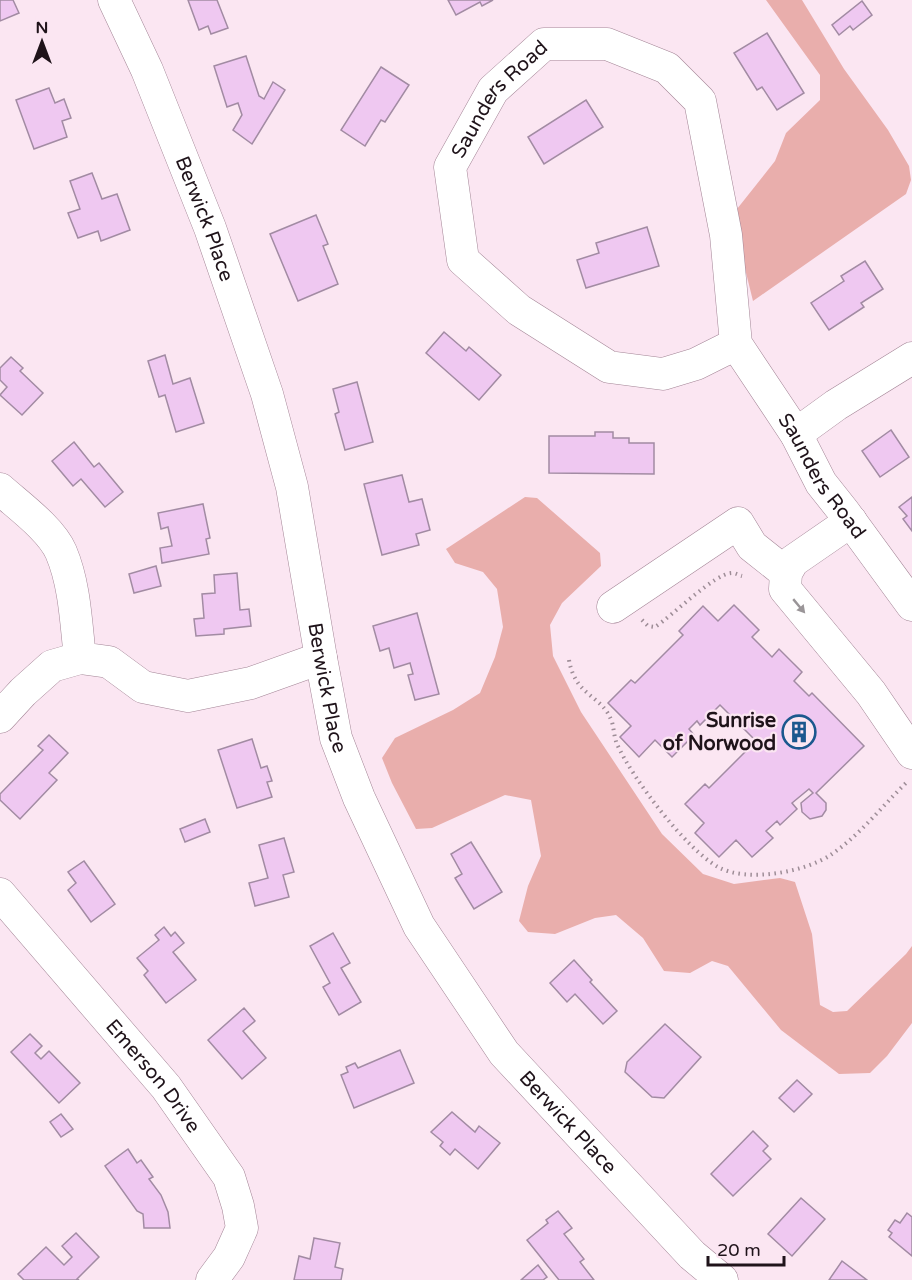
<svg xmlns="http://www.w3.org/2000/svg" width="912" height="1280" viewBox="0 0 912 1280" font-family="'Varela Round',sans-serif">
<rect width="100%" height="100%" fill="#fbe6f2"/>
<g fill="#e9aeac">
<polygon points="766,0 802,0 844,69 888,130 909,166 911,180 906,194 753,301 733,220 737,209 775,161 786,133 820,100 820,75"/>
<polygon points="525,497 537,498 600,553 601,566 562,603 550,625 553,656 581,712 662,834 703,874 734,884 780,878 795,882 812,934 820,1005 833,1012 847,1011 906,954 912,946 912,1023 887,1056 870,1073 839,1074 781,1030 728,966 712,961 690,973 664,971 643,938 616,915 595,918 555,934 528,932 519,921 528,886 541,856 531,800 505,795 432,828 416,829 392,783 382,758 395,738 453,710 480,693 495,657 503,627 497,589 483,572 455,563 446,549"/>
</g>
<g fill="#efc8f1" stroke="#a28ba3" stroke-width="1.5">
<polygon points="0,0 13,0 19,13 0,21"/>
<polygon points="188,0 217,0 228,28 211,34 208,26 199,30"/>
<polygon points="448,0 493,0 482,6 480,2 456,15"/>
<polygon points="862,1 872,15 853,30 850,26 839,35 832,25"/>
<polygon points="767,33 804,93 777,110 762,87 757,90 734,53"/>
<polygon points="246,56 259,96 264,99 273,82 285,90 252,144 233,130 242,115 238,103 227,107 214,66"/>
<polygon points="381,67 409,85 385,122 381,120 365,146 341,130"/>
<polygon points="49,88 55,103 64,99 71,118 62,121 67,137 34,149 16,100"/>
<polygon points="586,100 603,127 544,164 528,137"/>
<polygon points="92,173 102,199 117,194 130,230 101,241 98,231 78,238 68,213 80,209 70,181"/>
<polygon points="316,215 328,244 323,246 338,284 298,301 270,234"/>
<polygon points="647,227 659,266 586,288 577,260 599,253 596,243"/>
<polygon points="865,261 883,289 861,303 864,307 829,330 811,303 844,281 841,276"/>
<polygon points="444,332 466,351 469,347 501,375 479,400 426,353"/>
<polygon points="165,355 173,384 190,378 204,423 176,432 165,395 159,397 148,361"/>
<polygon points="11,357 23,368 20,371 43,393 22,415 0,395 7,387 0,380 0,368"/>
<polygon points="357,382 373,442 345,450 335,414 339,412 333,389"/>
<polygon points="891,430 909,457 880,477 862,451"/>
<polygon points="595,432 613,432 613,438 629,438 629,443 654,443 654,474 549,473 549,436 595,436"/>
<polygon points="74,442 94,467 99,463 123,492 105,507 81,479 73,486 52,461"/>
<polygon points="402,475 409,502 422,499 430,530 416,534 419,545 382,555 364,484"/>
<polygon points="912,497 912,531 903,519 907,516 899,507"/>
<polygon points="203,504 210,538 206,539 209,554 162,563 160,548 172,546 168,527 161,529 158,513"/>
<polygon points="156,566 161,586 134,593 129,574"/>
<polygon points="237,573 240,610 249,609 251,626 224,629 224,634 196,636 194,619 204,618 202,594 215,593 214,575"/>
<polygon points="734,605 759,630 752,637 772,657 779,649 802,672 794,681 809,696 812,693 864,746 816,793 826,803 826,810 822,816 810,819 802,812 801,803 813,793 809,789 792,803 797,809 780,825 777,821 766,831 773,838 752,857 736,840 719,857 695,833 704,823 685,804 705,784 709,788 756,741 720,705 700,725 697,721 689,729 694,735 672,757 655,740 639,757 620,737 631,726 608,703 631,680 635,683 683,635 679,631 703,606 718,621"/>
<polygon points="417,613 439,694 415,700 408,675 413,674 410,663 394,668 389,648 380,651 373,626"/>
<polygon points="49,735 68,753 49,773 57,780 20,819 0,800 0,794 43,750 38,746"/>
<polygon points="252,739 261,768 267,766 272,781 267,782 272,797 237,808 218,750"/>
<polygon points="205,819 210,832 185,842 180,829"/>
<polygon points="284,838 294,872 283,875 289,897 255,906 249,883 268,878 259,845"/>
<polygon points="471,842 502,892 474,909 455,878 462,874 451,854"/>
<polygon points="84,861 115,904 91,922 68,890 76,883 68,872"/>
<polygon points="164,927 171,936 175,932 184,943 173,952 196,980 166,1003 144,975 148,971 137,958 159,940 155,935"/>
<polygon points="333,933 350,963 341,968 361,1002 339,1015 323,987 330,983 310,946"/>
<polygon points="574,960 592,980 590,982 617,1011 603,1024 575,994 567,1002 550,983"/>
<polygon points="244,1008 255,1021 243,1031 266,1058 242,1079 208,1040"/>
<polygon points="665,1024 701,1057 664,1098 652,1097 625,1072 627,1062"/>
<polygon points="30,1034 42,1046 35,1053 41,1059 49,1051 80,1083 59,1103 11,1052"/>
<polygon points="400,1050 414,1083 354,1108 341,1075 348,1072 346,1067 355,1063 358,1068"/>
<polygon points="797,1080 812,1094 794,1112 779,1098"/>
<polygon points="452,1112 475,1132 479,1126 500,1143 478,1169 455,1149 450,1155 440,1146 443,1142 431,1132"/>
<polygon points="61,1114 73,1129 61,1137 50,1122"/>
<polygon points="753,1131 768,1146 763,1151 771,1159 733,1196 711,1174"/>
<polygon points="128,1149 137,1163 141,1160 153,1177 149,1179 161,1195 168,1212 170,1228 144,1228 143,1214 137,1211 105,1166"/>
<polygon points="801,1198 825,1219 792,1256 768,1234"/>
<polygon points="558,1211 572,1228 564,1234 584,1259 580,1262 594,1280 559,1280 527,1240 548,1223 546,1220"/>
<polygon points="907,1213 912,1217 912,1256 889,1237 892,1233 888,1230 895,1220 900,1223"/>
<polygon points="76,1233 99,1257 77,1279 79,1280 24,1280 18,1274 46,1247 64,1265 72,1257 62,1246"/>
<polygon points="314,1238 340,1243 335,1267 343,1269 341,1280 294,1280 299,1256 310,1259"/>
<polygon points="842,1261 867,1280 829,1280"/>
<polygon points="538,1265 547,1277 543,1280 521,1280"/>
</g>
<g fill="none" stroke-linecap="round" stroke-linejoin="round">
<g stroke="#a38596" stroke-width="33">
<g id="minor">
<path id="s1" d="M114,0L147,70L210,228L267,394L292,487L321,658L336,738L359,798L419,926L504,1053L692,1255L722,1280"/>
<path id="s2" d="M736,344L696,364L663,374L609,367L519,310L463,260L450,167L493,90L544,44H607L667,68L700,101L726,235L736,344L796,434L821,483L844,512L912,605"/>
<polyline points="796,434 836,405 912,358"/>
<path d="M0,489C19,506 51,529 61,552C75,585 76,623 80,658L109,662L143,687L188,696L251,683L321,658"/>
<polyline points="851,521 793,561 786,573 785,589 871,693 912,753"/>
<polyline points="613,607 738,523 752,546 786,573"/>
<polyline points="0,717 23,692 52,666 80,658"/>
<path id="s3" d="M0,894L166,1087L229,1177L238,1206L242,1228L229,1257L212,1280"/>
</g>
</g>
<g stroke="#9e8d97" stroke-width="4" stroke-dasharray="1.5 4.5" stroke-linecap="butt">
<path d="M642,620L648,626L655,627C672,616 715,573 732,573C736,573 738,575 742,576"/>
<path d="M569,660C576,698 602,694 612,722C614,729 614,737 617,744C632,778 686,849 718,867C747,883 806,872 832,854C861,834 883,805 908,781"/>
</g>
<use href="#minor" stroke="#fff" stroke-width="32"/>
</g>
<defs><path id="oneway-solid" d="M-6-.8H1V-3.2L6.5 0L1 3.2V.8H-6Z" transform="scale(1.5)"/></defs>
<use fill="#9a9598" href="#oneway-solid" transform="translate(799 606) rotate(50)"/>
<defs>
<g id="building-ring" transform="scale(1.725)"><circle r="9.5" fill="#fbe6f2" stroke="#1b588e" stroke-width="1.5"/><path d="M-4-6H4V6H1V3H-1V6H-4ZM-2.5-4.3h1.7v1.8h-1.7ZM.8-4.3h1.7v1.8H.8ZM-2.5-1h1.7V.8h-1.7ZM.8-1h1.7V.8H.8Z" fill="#1b588e"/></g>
</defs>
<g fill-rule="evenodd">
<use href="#building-ring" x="799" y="732"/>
</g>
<g text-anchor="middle" stroke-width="4.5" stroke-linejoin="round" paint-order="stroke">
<g font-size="20" fill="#1f131a" stroke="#fbe6f2">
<text dy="7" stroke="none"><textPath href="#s2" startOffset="494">Saunders Road</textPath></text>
<text dy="7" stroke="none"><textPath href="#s1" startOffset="237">Berwick Place</textPath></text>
<text dy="7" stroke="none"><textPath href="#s2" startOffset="1144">Saunders Road</textPath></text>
<text dy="7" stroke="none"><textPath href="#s1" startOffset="723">Berwick Place</textPath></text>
<text dy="7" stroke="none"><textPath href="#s3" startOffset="238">Emerson Drive</textPath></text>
<text dy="7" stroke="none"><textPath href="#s1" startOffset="1227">Berwick Place</textPath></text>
</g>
<g font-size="20" font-weight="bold" fill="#1f131a" stroke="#fbe6f2" text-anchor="end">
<text x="776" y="727">Sunrise<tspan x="776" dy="23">of Norwood</tspan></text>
</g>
</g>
<g transform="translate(42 42)" stroke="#fbe6f2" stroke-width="4.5" paint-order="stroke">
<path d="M0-4.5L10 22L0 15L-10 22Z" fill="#1f131a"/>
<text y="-9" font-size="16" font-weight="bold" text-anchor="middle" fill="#1f131a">N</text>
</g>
<path d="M708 1256v9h76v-9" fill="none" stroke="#1f131a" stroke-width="3"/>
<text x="717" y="1256" font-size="18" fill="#1f131a" stroke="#fbe6f2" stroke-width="4.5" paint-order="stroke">20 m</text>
</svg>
